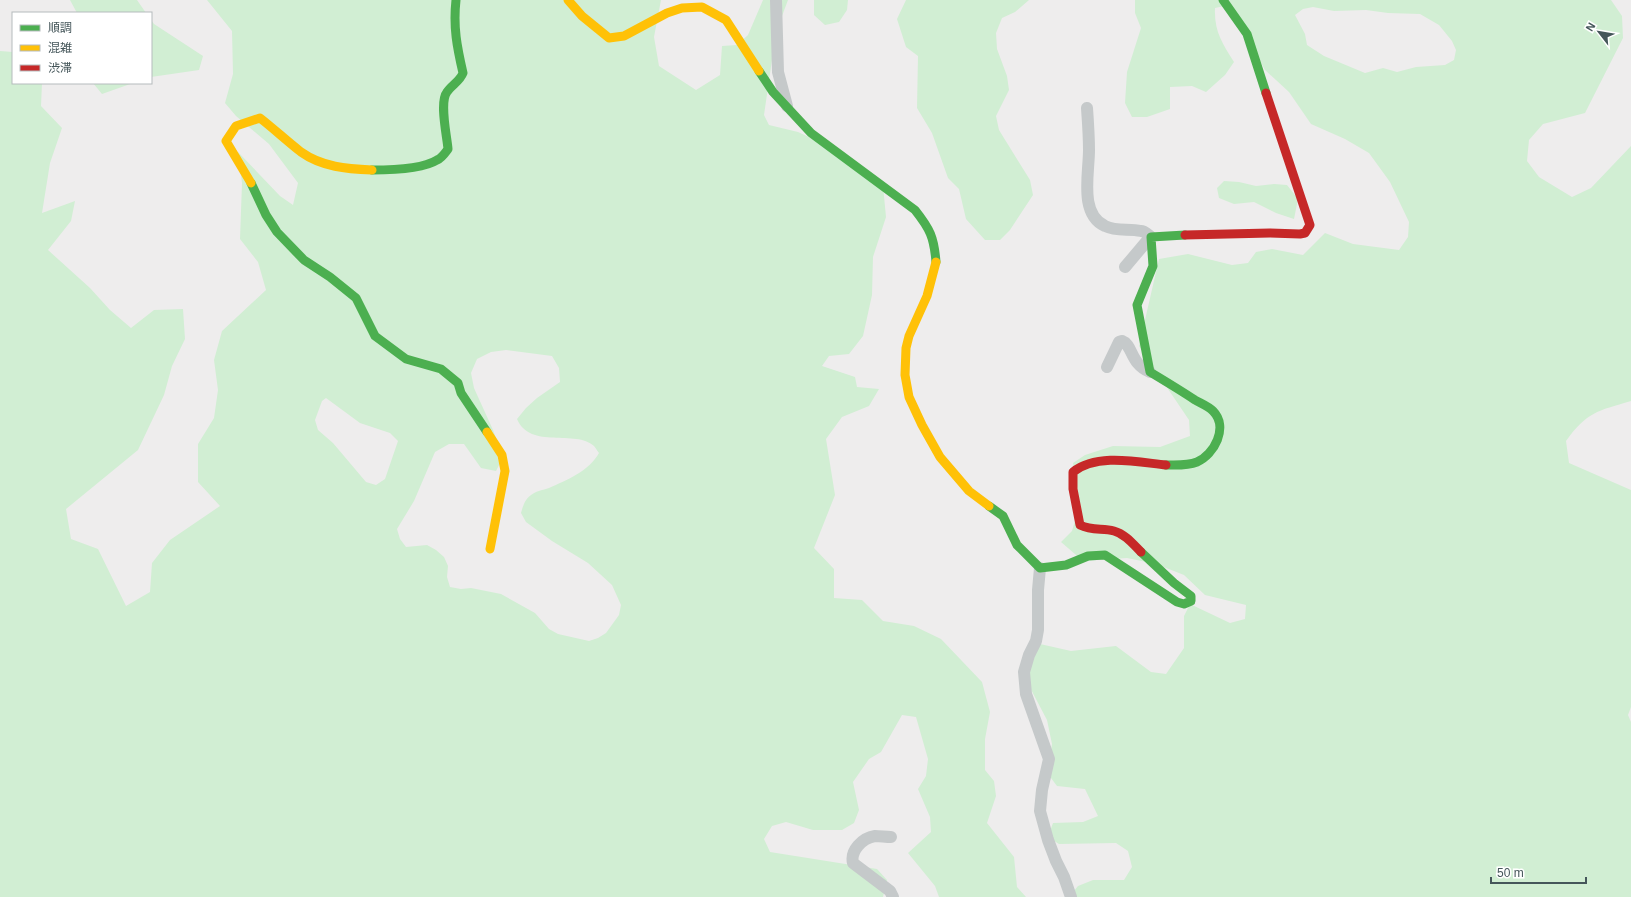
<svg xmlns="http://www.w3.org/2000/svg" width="1631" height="897" viewBox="0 0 1631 897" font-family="Helvetica,'Noto Sans JP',sans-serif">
<rect width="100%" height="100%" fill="#eeeded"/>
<g fill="#d1eed3" fill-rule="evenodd">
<polygon points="70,0 137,0 146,13 77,13"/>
<path d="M207,0H661L654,37L659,66L696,90L720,75L722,46L737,45L748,35L763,0H788L776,32L764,115L769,125L798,132L826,145L883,186L886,217L873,257L872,295L863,336L849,354L829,356L822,366L855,377L857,387L879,389L869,406L842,417L826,439L835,495L814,548L834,569V598L862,600L883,621L914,626L941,639L982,682L990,712L985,739V770L994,781L996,796L987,823L1014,857L1017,887L1026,897H939L935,886L908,853L931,832L930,817L918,789L926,776L928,759L916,717L902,715L881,752L869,759L853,782L859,810L854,823L842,830H813L786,822L772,826L764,839L770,852L877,869L887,880L883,897H0V51L13,52V83H42L41,106L62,128L50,163L42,213L75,201L71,221L48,250L90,288L110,310L131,328L154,310L183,309L185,339L172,366L164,395L138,450L66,509L71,539L98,549L126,606L150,592L152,563L170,540L220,506L198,482V444L214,418L218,390L214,360L222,331L266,290L258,262L240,239L242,183L238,152L280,196L293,205L298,183L269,144L236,116L225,103L233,74L232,31ZM506,350L552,356L559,368L560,382L537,398L526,408L517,419C530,450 576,429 594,446C596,448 597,451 599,453C589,471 567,480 549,488C543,490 536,491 531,495C525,499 523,506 521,513L526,522L552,541L588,563L612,585L621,605L619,615L606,633L598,638L589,641L558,634L549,629L535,613L501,594L471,588L461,589L450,587L447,577L448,566L444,557L436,550L427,545L406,547L400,539L397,529L414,501L435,452L449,444H464L481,468L496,471L503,457L493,430L474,388L471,373L477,359L491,352ZM326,398L360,423L390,433L398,441L385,479L376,485L366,482L333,443L318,430L315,420L322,401Z"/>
<polygon points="814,0 848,0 847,10 839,22 825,25 814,15"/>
<polygon points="906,0 1029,0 1015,12 1002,18 996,33 997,49 1007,76 1009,90 996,116 999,130 1030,180 1033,195 1010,230 1000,240 985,240 966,219 959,189 948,178 932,133 917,108 918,56 906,47 897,19"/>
<path d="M1135,0H1611L1622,16L1623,38L1585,113L1543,124L1529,140L1527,161L1539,177L1572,197L1591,188L1631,146V401C1597,411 1587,412 1566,441L1569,463L1631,490V707L1628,715L1631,722V897H1069L1078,886L1093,880H1124L1132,867L1128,851L1116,843L1059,844L1048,837L1053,823L1083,822L1098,816L1085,789L1057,786L1048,774L1052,744L1047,720L1026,680V650L1040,644L1071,651L1116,646L1151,672L1166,674L1184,648V616L1190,604L1230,623L1245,619L1246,605L1205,595L1184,575L1156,564L1127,558L1083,561L1061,542L1072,531L1080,504L1073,463L1085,455L1113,446L1160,447L1190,436L1189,420L1139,346L1159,259L1188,254L1232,265L1248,263L1256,252L1272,249L1303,255L1325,233L1353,244L1399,250L1408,237L1409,222L1390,182L1369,153L1345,139L1311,124L1289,92L1265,70L1229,5L1215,8C1214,31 1222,43 1234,62L1225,75L1206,92L1192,86L1170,87V109L1147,117H1132L1125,103L1127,72L1141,28L1135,13ZM1313,7L1334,11L1366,10L1388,13L1420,14L1439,25L1452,41L1456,50L1454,60L1445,65L1416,67L1397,72L1383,68L1365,73L1324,56L1307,45L1305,34L1295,15L1303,9Z"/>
<polygon points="151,20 154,24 203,56 199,70 151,77"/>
<polygon points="93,83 133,83 102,94"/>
<polygon points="1224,181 1239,182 1256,186 1274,184 1287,185 1298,199 1294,219 1276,213 1254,202 1234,204 1219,198 1217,188"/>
</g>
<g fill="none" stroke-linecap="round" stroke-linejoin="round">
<g stroke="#c5c9ca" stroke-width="12">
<polyline points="776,0 778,72 787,106"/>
<path d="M1087,108C1088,122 1089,136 1089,150C1089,174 1079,214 1105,226C1117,232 1129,228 1141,231C1145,231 1148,235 1151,237L1147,241L1125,267"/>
<path d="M1107,367L1119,342L1122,341C1133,345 1130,364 1150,372"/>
<polyline points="1040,568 1038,590 1038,630 1036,641 1029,655 1024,672 1026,694 1049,759 1042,790 1040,811 1048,840 1056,861 1064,877 1071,897"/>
<path d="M891,837C886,837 880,836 875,836C862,838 850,851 853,863L890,891L893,897"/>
</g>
<g stroke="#4caf50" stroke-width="9">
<polyline points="1223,0 1247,34 1266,93"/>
<path d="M759,71L773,92L811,133L915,210C930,229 934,237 936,262"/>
<path d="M372,170C389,170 423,169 437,160C442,158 445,153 448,149C447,136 439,102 447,92C452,85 460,81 463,73C457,47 453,27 456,0"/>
<polyline points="251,183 266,215 277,232 304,260 330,277 356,298 375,336 406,359 441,369 458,383 461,393 487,432"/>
<path d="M1166,465C1176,465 1187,466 1197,462C1214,455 1229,427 1213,411C1208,406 1200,403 1195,400C1180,390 1165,381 1150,372L1137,305L1153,266L1151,237L1185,235"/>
<polyline points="989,506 1003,516 1017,545 1040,568 1066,565 1088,556 1105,555 1177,602 1184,604 1191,601 1191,596 1174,583 1141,552"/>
</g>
<g stroke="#ffc107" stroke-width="9">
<polyline points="568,0 582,16 609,38 624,36 667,13 682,8 702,7 726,20 759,71"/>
<path d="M251,183L226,141L236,126L260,118C274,129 287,141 301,152C322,167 347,169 372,170"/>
<polyline points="936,262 927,296 909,336 906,348 905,375 909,397 922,425 940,457 969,491 989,506"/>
<polyline points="487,432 502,455 505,471 490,549"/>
</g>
<g stroke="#c62828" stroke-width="9">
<polyline points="1185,235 1270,233 1300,234 1305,233 1310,225 1266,93"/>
<path d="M1141,552C1133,544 1125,534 1114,531C1102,528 1092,531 1080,525L1073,489V472C1097,453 1137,462 1166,465"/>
</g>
</g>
<rect x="12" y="12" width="140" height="72" fill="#ffffff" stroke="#b5bbbd"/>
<rect x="20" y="25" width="20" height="6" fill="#4caf50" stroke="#b5bbbd"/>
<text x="48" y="32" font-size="12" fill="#45565a">順調</text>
<rect x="20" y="45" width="20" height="6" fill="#ffc107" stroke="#b5bbbd"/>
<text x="48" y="52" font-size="12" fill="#45565a">混雑</text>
<rect x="20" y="65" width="20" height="6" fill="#c62828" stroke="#b5bbbd"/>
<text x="48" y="72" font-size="12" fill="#45565a">渋滞</text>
<g transform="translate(1599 32) rotate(301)" stroke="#ffffff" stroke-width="3" paint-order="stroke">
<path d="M0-3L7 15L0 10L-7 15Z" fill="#45565a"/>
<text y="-6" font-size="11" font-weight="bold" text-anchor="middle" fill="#45565a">N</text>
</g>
<path d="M1491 877v6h95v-6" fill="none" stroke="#45565a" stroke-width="2"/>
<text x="1497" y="877" font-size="12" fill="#45565a" stroke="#ffffff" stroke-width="3" paint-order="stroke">50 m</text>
</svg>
